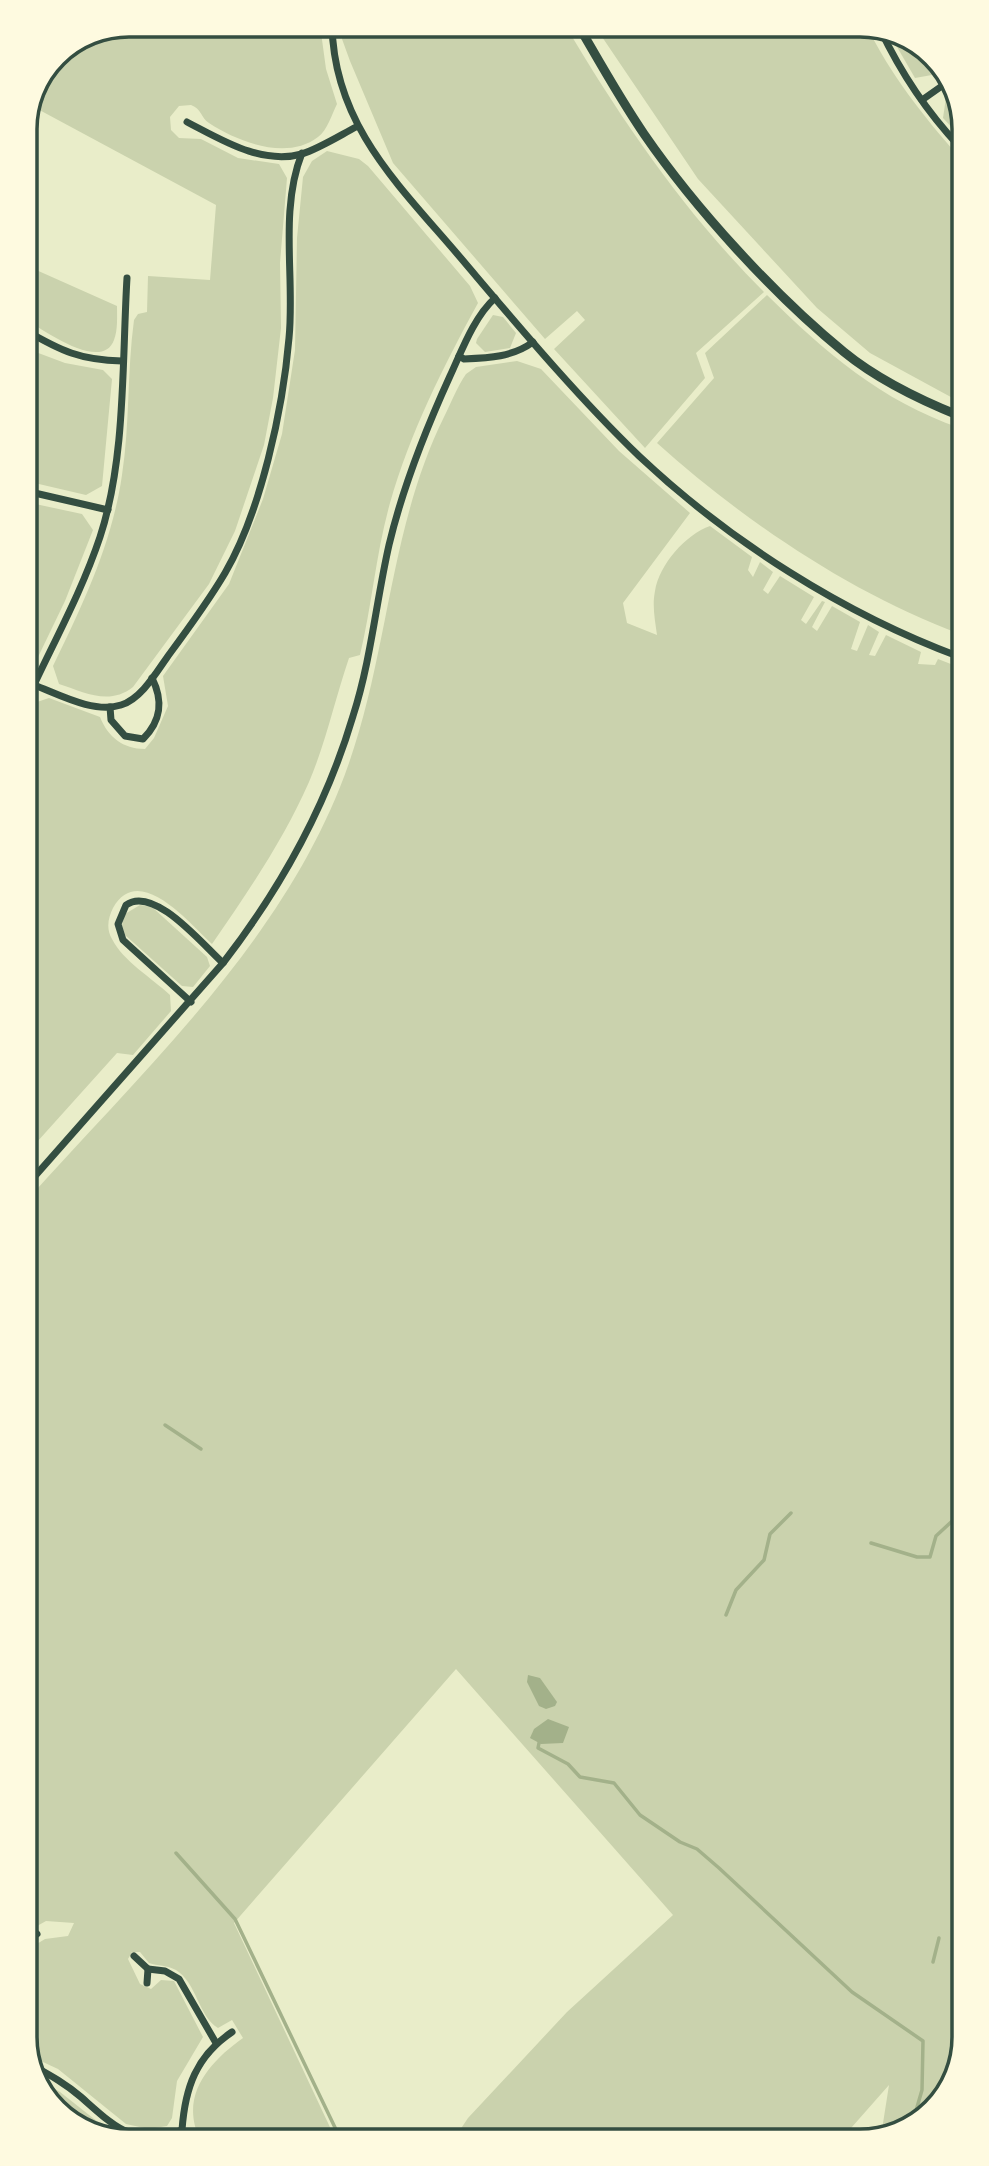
<svg xmlns="http://www.w3.org/2000/svg" width="989" height="2166" viewBox="0 0 989 2166" font-family="'Fira Sans',sans-serif">
<rect width="100%" height="100%" fill="#e9edc9"/>
<g fill="#cad2ad">
<path d="M128,25H320L326,69L337,104C332,114 327,131 318,137C287,161 238,142 209,123C201,118 202,109 191,105L179,106L170,117L171,130L179,138L201,139L238,158L279,164L287,178L280,263L281,328L273,398L264,445L235,531L209,584L133,687C109,706 84,692 59,684L53,666C83,604 112,544 122,475C130,424 127,371 134,320L138,314L147,312L148,276L210,280L216,205L32,106L55,55Z"/>
<path d="M342,25H565C622,121 684,212 764,292L696,353L705,378L645,448L554,349L585,320L577,311L545,339L393,163L350,61L342,39Z"/>
<path d="M594,25H866C892,77 921,113 959,157L960,402L870,353L817,308L698,179Z"/>
<polygon points="889,33 924,46 943,73 915,78"/>
<polygon points="953,87 959,95 959,135 943,118 947,91"/>
<path d="M327,151L359,159L368,166L470,286L478,303C443,367 410,433 390,503C376,553 372,605 360,655L349,658C335,699 326,742 309,782C284,839 248,892 212,944C190,924 139,861 113,908C108,918 106,929 112,939C123,961 152,978 170,995L171,1011L133,1055L117,1053L28,1152L26,719L34,703L49,698L100,717C108,737 123,749 145,749L154,738L168,706L163,676L229,584L263,499L282,434L295,350L297,238L303,177L312,161Z"/>
<path d="M25,265L117,306C117,316 118,330 114,340C102,373 42,329 25,319Z"/>
<path d="M767,295C825,352 881,401 960,428V634C850,593 744,521 657,443L714,378L705,353Z"/>
<polygon points="493,315 503,317 516,333 510,348 485,352 476,343 477,339"/>
<polygon points="25,348 65,363 103,370 112,379 102,486 86,495 26,481"/>
<path d="M517,361L541,369L619,451L690,513L623,603L627,623L657,635C655,620 652,606 655,591C659,565 686,534 710,526L752,557L748,570L753,577L760,562L773,572L763,590L768,594L780,576L814,597L801,620L806,624L822,601L825,602L812,627L817,631L832,606L860,622L851,649L857,651L868,625L879,632L869,655L875,656L886,635L921,652L918,664L935,665L938,659L961,668L964,2038L947,2096L894,2136H881L889,2085L844,2136L454,2139L468,2118L567,2012L673,1915L456,1669L234,1923L336,2140L201,2141C178,2097 209,2062 243,2038L232,2020L218,2028C198,2016 197,1983 176,1970C167,1965 158,1966 149,1963L140,1952H132L128,1959L140,1984L151,1989L161,1980L174,1981L203,2037L177,2081L172,2118L167,2126L149,2129L126,2124L58,2069L30,2056V1948L45,1939L68,1936L74,1923L46,1921L30,1930L28,1199C147,1066 289,936 349,763C389,649 390,526 444,417C451,403 457,387 466,374L476,367Z"/>
<polygon points="26,502 82,514 93,530 65,601 26,682"/>
<polygon points="140,905 152,907 207,957 210,966 193,987 182,986 125,935 122,925 125,914"/>
<polygon points="34,2077 60,2092 122,2141 65,2120"/>
</g>
<g fill="#a3b18a">
<polygon points="528,1675 540,1678 557,1702 555,1706 546,1709 539,1706 527,1682"/>
<polygon points="548,1719 569,1727 563,1743 541,1744 530,1738 534,1729"/>
</g>
<g fill="none" stroke-linecap="round" stroke-linejoin="round">
<g stroke="#a3b18a" stroke-width="3.5">
<polyline points="165,1425 201,1449"/>
<polyline points="871,1543 917,1557 930,1557 936,1536 963,1511"/>
<polyline points="726,1615 736,1590 764,1560 770,1534 791,1513"/>
<polyline points="539,1743 538,1748 568,1764 580,1777 614,1783 640,1815 680,1842 697,1849 719,1868 852,1992 923,2041 922,2090 913,2121"/>
<polyline points="176,1853 235,1919 341,2140"/>
<polyline points="933,1962 939,1938"/>
</g>
<g stroke="#344e41" stroke-width="7">
<path d="M332,25C334,128 403,189 465,263C521,329 577,396 639,456C729,541 844,614 960,657"/>
<path d="M880,29C900,71 927,112 959,146"/>
<polyline points="922,100 949,81"/>
<path d="M187,122C222,140 261,165 302,154C320,148 339,136 356,127"/>
<path d="M25,330C61,351 80,360 122,361"/>
<path d="M459,356L464,359C489,358 513,357 533,342"/>
<polyline points="26,491 108,510"/>
<path d="M34,685C58,694 94,714 121,705C141,699 156,673 168,656C188,629 208,602 225,573C261,511 283,409 289,338C295,278 279,211 302,153"/>
<path d="M26,702C51,647 81,594 100,537C126,458 122,360 127,278"/>
<path d="M110,707L111,720L125,736L143,739C162,720 163,700 152,678"/>
<path d="M191,1002L123,940L118,924L126,905C154,885 202,944 223,963"/>
<path d="M28,1184L223,963C281,888 326,807 353,716C371,660 376,602 389,545C403,486 425,431 450,376C462,350 474,317 495,298"/>
<polyline points="30,1938 37,1934"/>
<polyline points="134,1956 148,1969 147,1983"/>
<polyline points="148,1969 165,1971 179,1979 216,2043"/>
<path d="M30,2064C48,2074 65,2083 81,2097C115,2127 134,2148 182,2130"/>
<path d="M188,2141L182,2130C185,2088 196,2056 232,2032"/>
</g>
<path stroke="#344e41" stroke-width="9" d="M578,25C599,61 620,99 644,134C695,208 774,295 844,352C877,379 920,400 960,416"/>
</g>
<path d="M0 0H989V2166H0ZM129 37H860A92 92 0 0 1 952 129V2037A92 92 0 0 1 860 2129H129A92 92 0 0 1 37 2037V129A92 92 0 0 1 129 37Z" fill="#fefae0" fill-rule="evenodd"/>
<path fill="none" stroke="#344e41" stroke-width="3.5" d="M129 37H860A92 92 0 0 1 952 129V2037A92 92 0 0 1 860 2129H129A92 92 0 0 1 37 2037V129A92 92 0 0 1 129 37Z"/>
</svg>
